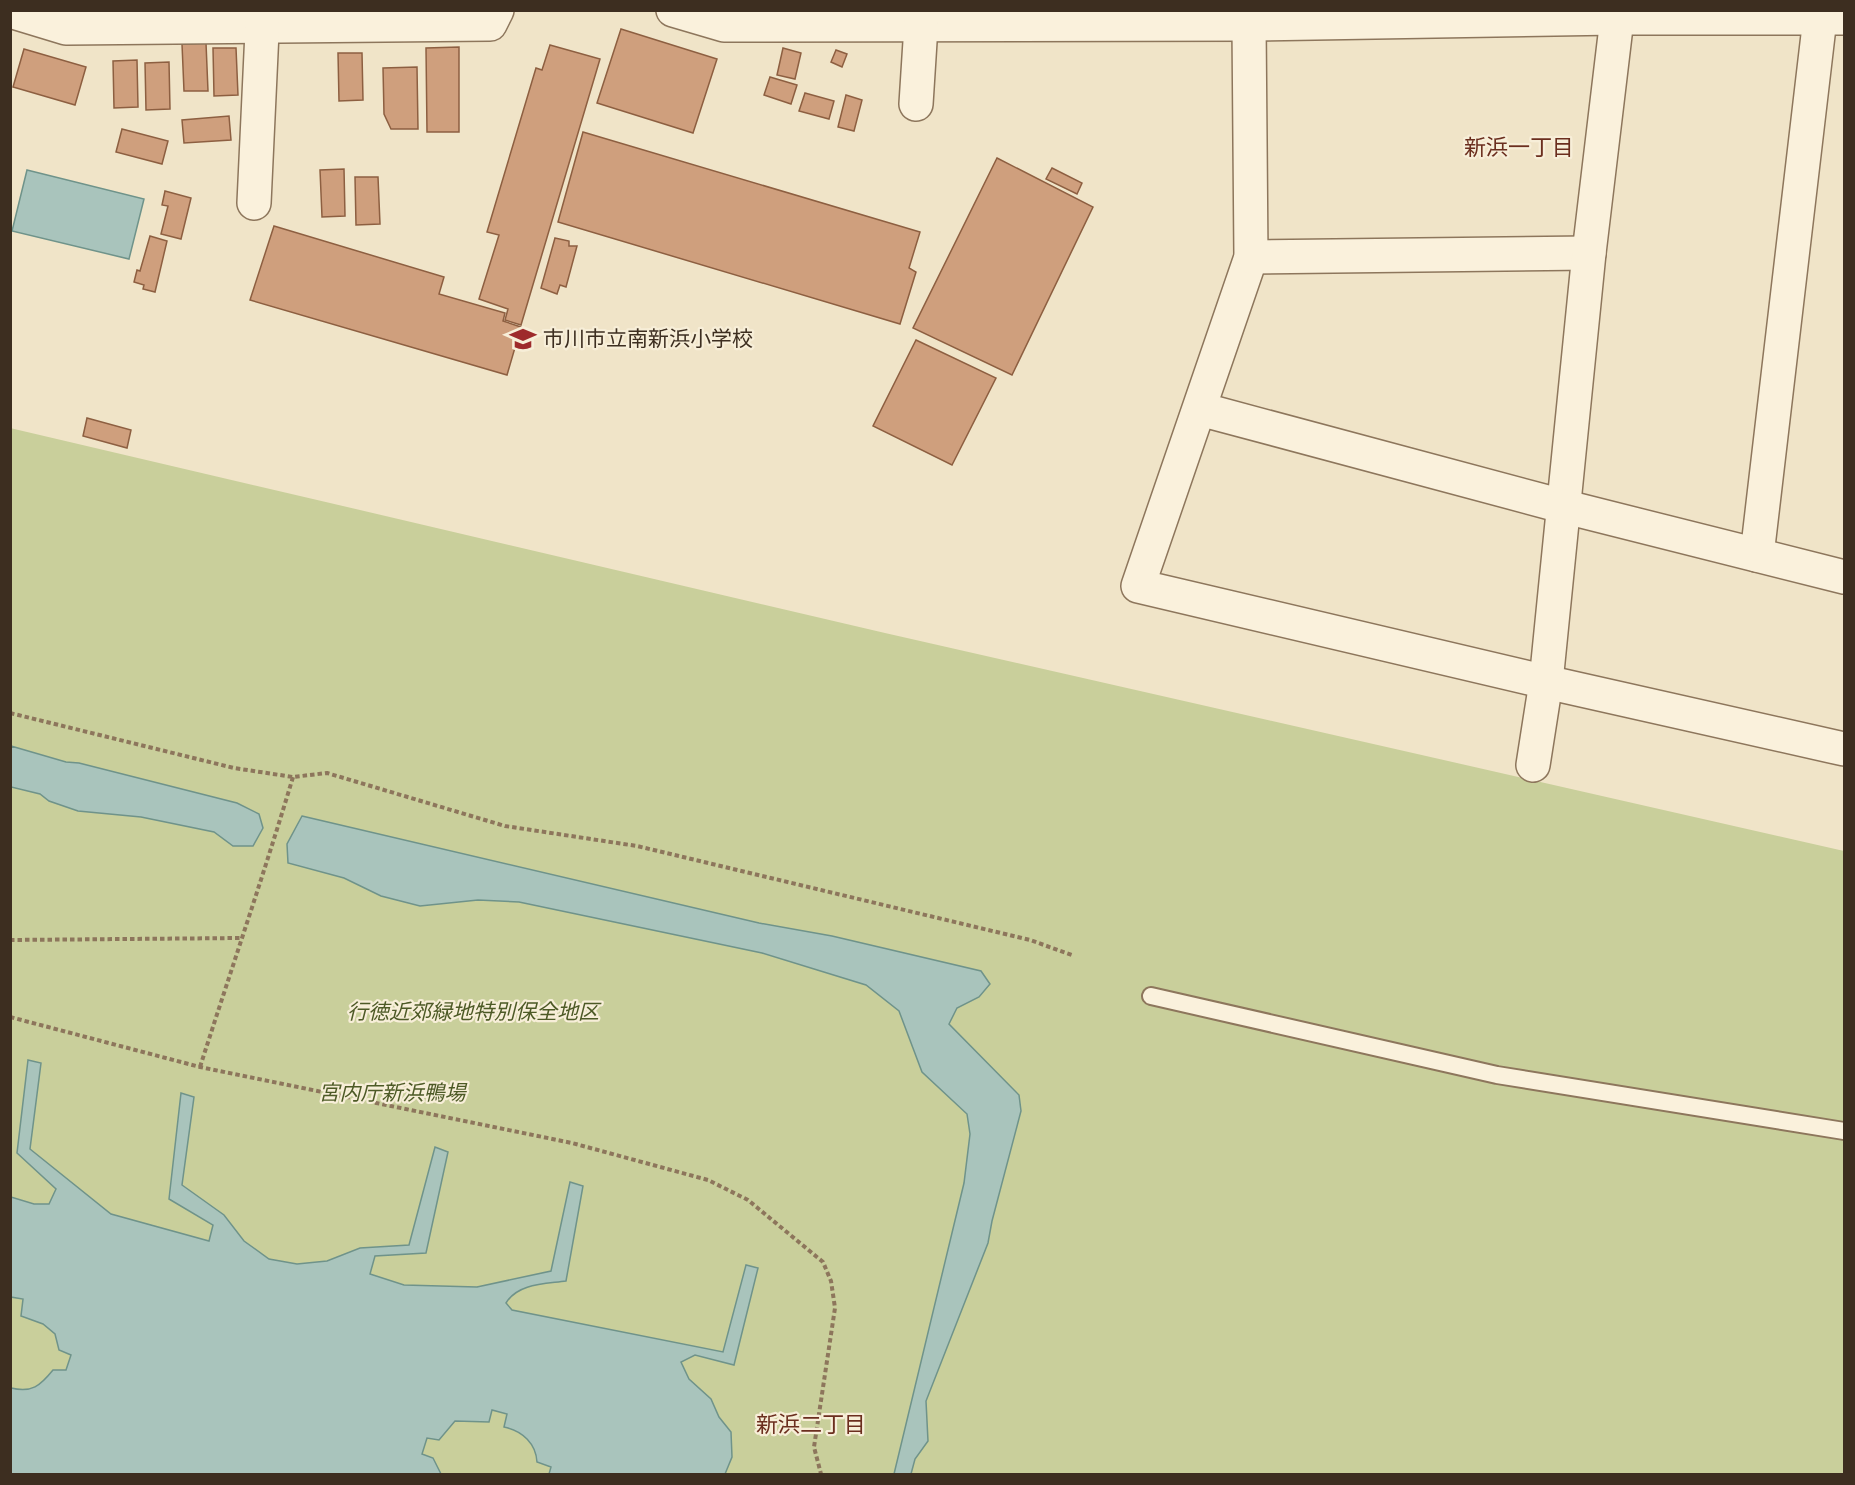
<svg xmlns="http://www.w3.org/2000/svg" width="1855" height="1485" viewBox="0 0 1855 1485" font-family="'Roboto Serif','Noto Sans JP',serif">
<rect width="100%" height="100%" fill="#f0e4c8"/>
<polygon fill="#c9cf9b" points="10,428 885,633 1844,851 1844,1474 11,1474"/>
<g fill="#a9c4bc" stroke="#6f938a" stroke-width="1.5">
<polygon points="27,170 144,199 129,259 12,231"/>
<polygon points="11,746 66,762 79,763 237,803 259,814 263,828 253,846 233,846 214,832 141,817 78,811 49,801 40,794 11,787"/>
<polygon points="302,816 759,923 832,936 981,971 990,984 979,997 957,1008 949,1024 1019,1095 1021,1111 992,1221 988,1243 926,1401 928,1441 915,1459 911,1474 894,1474 964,1183 970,1134 967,1114 922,1072 899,1011 866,985 762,953 519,902 478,900 420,906 381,896 344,878 288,863 287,844"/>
<path d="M28,1060L41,1063L30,1149L111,1214L209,1241L213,1225L169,1199L181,1093L194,1097L182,1185L224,1215L244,1241L269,1259L297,1264L327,1261L360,1248L409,1245L435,1147L448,1152L426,1253L375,1256L370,1274L404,1285L477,1287L551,1271L570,1182L583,1186L566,1281C546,1284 518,1283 506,1303L512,1310L723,1352L746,1265L758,1268L734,1365L695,1355L681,1362L689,1379L711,1399L719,1417L731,1432L732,1457L725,1474H549L551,1467L537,1462C536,1444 523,1431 504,1427L507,1414L492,1410L489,1422L455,1421L439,1440L427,1438L422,1454L433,1458L441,1474H11V1388C32,1393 40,1386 53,1370H66L71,1355L59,1350L55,1334L43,1324L21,1316L23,1299L11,1297V1197L34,1204H49L56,1189L17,1153Z"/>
</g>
<g fill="#cf9f7d" stroke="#8d5f41" stroke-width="1.5">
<polygon points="621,29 717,59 693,133 597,103"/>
<polygon points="206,43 208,91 184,91 182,44"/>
<polygon points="550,45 600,59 521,325 505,320 508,309 479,299 499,235 487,232 536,68 542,70"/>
<polygon points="459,47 459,132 427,132 426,48"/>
<polygon points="213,48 236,48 238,95 214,96"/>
<polygon points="783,48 801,53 795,79 777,75"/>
<polygon points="24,49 86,67 75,105 13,87"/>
<polygon points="836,50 847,54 842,67 831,62"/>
<polygon points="338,53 362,53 363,100 339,101"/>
<polygon points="137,60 138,107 114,108 113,61"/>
<polygon points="169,62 170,109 146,110 145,63"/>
<polygon points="417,67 418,129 391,129 384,114 383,68"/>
<polygon points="770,77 797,85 791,104 764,95"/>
<polygon points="805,93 834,101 829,119 799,111"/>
<polygon points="846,95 862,100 854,131 838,127"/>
<polygon points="229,116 231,140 184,143 182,120"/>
<polygon points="122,129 168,141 162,164 116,152"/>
<polygon points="583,132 920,232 909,268 916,272 900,324 558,222"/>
<polygon points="997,158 1093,207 1012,375 913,328"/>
<polygon points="1052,168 1082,183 1077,194 1046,179"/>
<polygon points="344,169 345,216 322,217 320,170"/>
<polygon points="355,177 378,177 380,224 356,225"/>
<polygon points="165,191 191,198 181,239 161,234 168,206 162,205"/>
<polygon points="274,226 444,277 439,294 505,313 503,321 521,327 507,375 250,300"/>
<polygon points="150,236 167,241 155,292 143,289 144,285 134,282 137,270 140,271"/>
<polygon points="555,238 569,241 569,246 577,246 566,287 560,285 557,294 541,288"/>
<polygon points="916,340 996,378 952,465 873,426"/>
<polygon points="87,418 131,430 127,448 83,436"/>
</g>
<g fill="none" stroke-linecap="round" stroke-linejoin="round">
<g stroke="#8d765c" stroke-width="20">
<polyline id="service" points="1151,996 1497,1075 1844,1131"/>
</g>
<g stroke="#8d765c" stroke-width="36">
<g id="minor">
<polyline points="673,10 724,25 1249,24 1617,18 1844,18"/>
<polyline points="10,11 66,28 490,24 497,10"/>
<polyline points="1249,24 1251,257 1138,586 1546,682 1844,749"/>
<polyline points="916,104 922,10"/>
<polyline points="254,203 263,10"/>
<polyline points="1251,257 1589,253"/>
<polyline points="1200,409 1562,506"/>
<polyline points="1757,555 1820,18"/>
<polyline points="1533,765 1546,682 1589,253 1618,10"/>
</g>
</g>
<g stroke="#8d765c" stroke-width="36">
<polyline id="tertiary" points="1562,506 1844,577"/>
</g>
<g stroke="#8d765c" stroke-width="4" stroke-dasharray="4.5 3" stroke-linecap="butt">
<polyline points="10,713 234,768 293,777 327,773 505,826 637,846 1030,940 1072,955"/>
<polyline points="10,940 241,938"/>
<polyline points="10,1017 200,1067 572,1143 708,1180 748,1200 823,1262 831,1281 835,1308 814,1447 821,1474"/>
<path d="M200,1067C231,970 264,874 293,777"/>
</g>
<use href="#service" stroke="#faf1dc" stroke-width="16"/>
<use href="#minor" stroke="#faf1dc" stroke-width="33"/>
<use href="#tertiary" stroke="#faf1dc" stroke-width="33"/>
</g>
<defs>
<g id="school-bare" transform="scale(2.07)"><path d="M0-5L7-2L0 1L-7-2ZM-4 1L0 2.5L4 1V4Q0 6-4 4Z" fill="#9e2a2b" stroke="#f7eed8" stroke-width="2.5" paint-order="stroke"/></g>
</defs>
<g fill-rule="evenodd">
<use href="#school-bare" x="523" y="339"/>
</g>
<g text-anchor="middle" stroke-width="4.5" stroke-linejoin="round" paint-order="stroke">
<g font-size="21" fill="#3d2e20" stroke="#f7eed8" text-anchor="start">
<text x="543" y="346">市川市立南新浜小学校</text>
</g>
<g font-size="21" font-style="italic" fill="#4d5a26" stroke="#f7eed8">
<text x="473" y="1019">行徳近郊緑地特別保全地区</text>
<text x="392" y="1100">宮内庁新浜鴨場</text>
</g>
<g font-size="22" fill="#6b2e1e" stroke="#f7eed8">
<text x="1519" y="155">新浜一丁目</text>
<text x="811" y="1432">新浜二丁目</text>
</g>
</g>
<rect width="1855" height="1485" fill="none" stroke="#3d2e20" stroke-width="24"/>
</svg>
